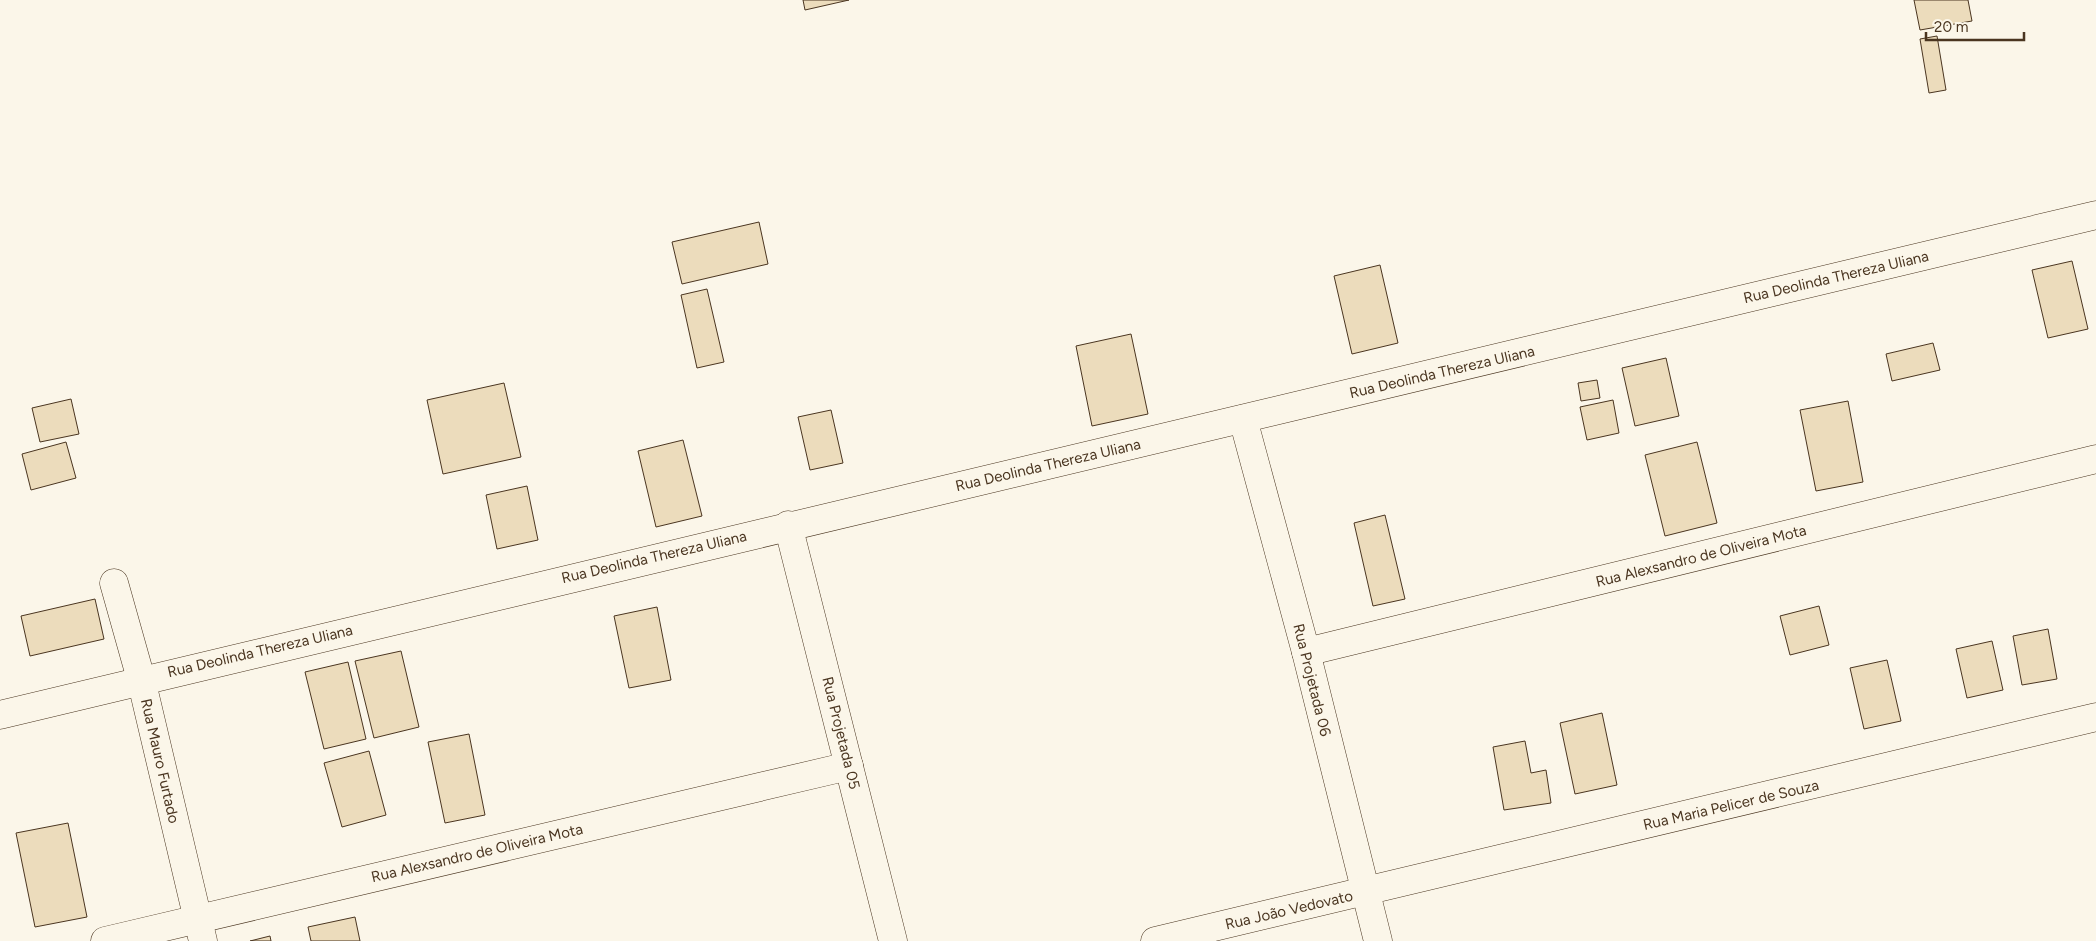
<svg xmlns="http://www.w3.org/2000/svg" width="2096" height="941" viewBox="0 0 2096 941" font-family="Figtree,sans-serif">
<rect width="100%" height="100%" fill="#fbf6e9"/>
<g fill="#ecdcbc" stroke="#4a3520">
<polygon points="803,0 849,0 805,10"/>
<polygon points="1914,0 1968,0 1972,21 1920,30"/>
<polygon points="1937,36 1946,90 1929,93 1920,39"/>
<polygon points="759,222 768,264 682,284 672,242"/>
<polygon points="2072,261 2088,329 2048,338 2032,270"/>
<polygon points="1380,265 1398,343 1352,354 1334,276"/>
<polygon points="707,289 724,362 697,368 681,295"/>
<polygon points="1131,334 1148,414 1092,426 1076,346"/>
<polygon points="1933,343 1940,370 1892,381 1886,354"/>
<polygon points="1666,358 1679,416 1635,426 1622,368"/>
<polygon points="1597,380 1600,398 1581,401 1578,383"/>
<polygon points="504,383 521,457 443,474 427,400"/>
<polygon points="71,399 79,434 40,442 32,408"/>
<polygon points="1613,400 1619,433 1587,440 1580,407"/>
<polygon points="1848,401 1863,482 1816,491 1800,410"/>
<polygon points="831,410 843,463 810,470 798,417"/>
<polygon points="683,440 702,516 656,527 638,451"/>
<polygon points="66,442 76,478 31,490 22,454"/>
<polygon points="1697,442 1717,523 1665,536 1645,455"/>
<polygon points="527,486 538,540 497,549 486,495"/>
<polygon points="1385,515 1405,599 1373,606 1354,523"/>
<polygon points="95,599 104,639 30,656 21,616"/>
<polygon points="1819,606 1829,645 1790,655 1780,616"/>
<polygon points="657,607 671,680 629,688 614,616"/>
<polygon points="2048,629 2057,679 2022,685 2013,636"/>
<polygon points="1992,641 2003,690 1967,698 1956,649"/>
<polygon points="401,651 419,727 374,738 355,661"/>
<polygon points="1887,660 1901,721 1864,729 1850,668"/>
<polygon points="348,662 366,739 324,749 305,672"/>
<polygon points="1602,713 1617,785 1575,794 1560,723"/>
<polygon points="469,734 485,815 445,823 428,742"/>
<polygon points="1525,741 1531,773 1546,770 1551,803 1504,810 1493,747"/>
<polygon points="369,751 386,815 342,827 324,763"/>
<polygon points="68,823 87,917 35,927 16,833"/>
<polygon points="355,917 360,941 311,941 308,927"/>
<polygon points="270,936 271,941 250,941"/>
</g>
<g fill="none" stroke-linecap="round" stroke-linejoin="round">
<g stroke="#4a3520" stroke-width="29">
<g id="street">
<polyline points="1243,419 1306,652 1378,941"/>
<polyline points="788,525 893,941"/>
<polyline points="114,583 141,679 203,941"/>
<polyline points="1306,652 2096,459"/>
<polyline points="0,715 2096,215"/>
<polyline points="105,941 849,766"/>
<polyline points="1155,941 2096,717"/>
</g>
</g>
<use href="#street" stroke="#fbf6e9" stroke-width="28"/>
</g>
<g text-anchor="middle" stroke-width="4" stroke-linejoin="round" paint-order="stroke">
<g font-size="15" fill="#4a3520" stroke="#fbf6e9">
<text transform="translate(1836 277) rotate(-13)" y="5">Rua Deolinda Thereza Uliana</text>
<text transform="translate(1442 372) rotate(-13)" y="5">Rua Deolinda Thereza Uliana</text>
<text transform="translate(1048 465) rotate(-13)" y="5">Rua Deolinda Thereza Uliana</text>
<text transform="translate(1701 556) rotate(-14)" y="5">Rua Alexsandro de Oliveira Mota</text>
<text transform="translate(654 557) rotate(-13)" y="5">Rua Deolinda Thereza Uliana</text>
<text transform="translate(260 651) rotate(-13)" y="5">Rua Deolinda Thereza Uliana</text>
<text transform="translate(1312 680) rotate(76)" y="5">Rua Projetada 06</text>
<text transform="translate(841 733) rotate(76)" y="5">Rua Projetada 05</text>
<text transform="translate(160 761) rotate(77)" y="5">Rua Mauro Furtado</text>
<text transform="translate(1731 805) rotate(-13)" y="5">Rua Maria Pelicer de Souza</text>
<text transform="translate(477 853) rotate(-13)" y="5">Rua Alexsandro de Oliveira Mota</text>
<text transform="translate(1289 910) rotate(-13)" y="5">Rua João Vedovato</text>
</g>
</g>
<path d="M1926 32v8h98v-8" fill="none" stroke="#4a3520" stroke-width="2.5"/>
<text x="1934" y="32" font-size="15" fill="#4a3520" stroke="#fbf6e9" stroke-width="4" paint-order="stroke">20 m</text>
</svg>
